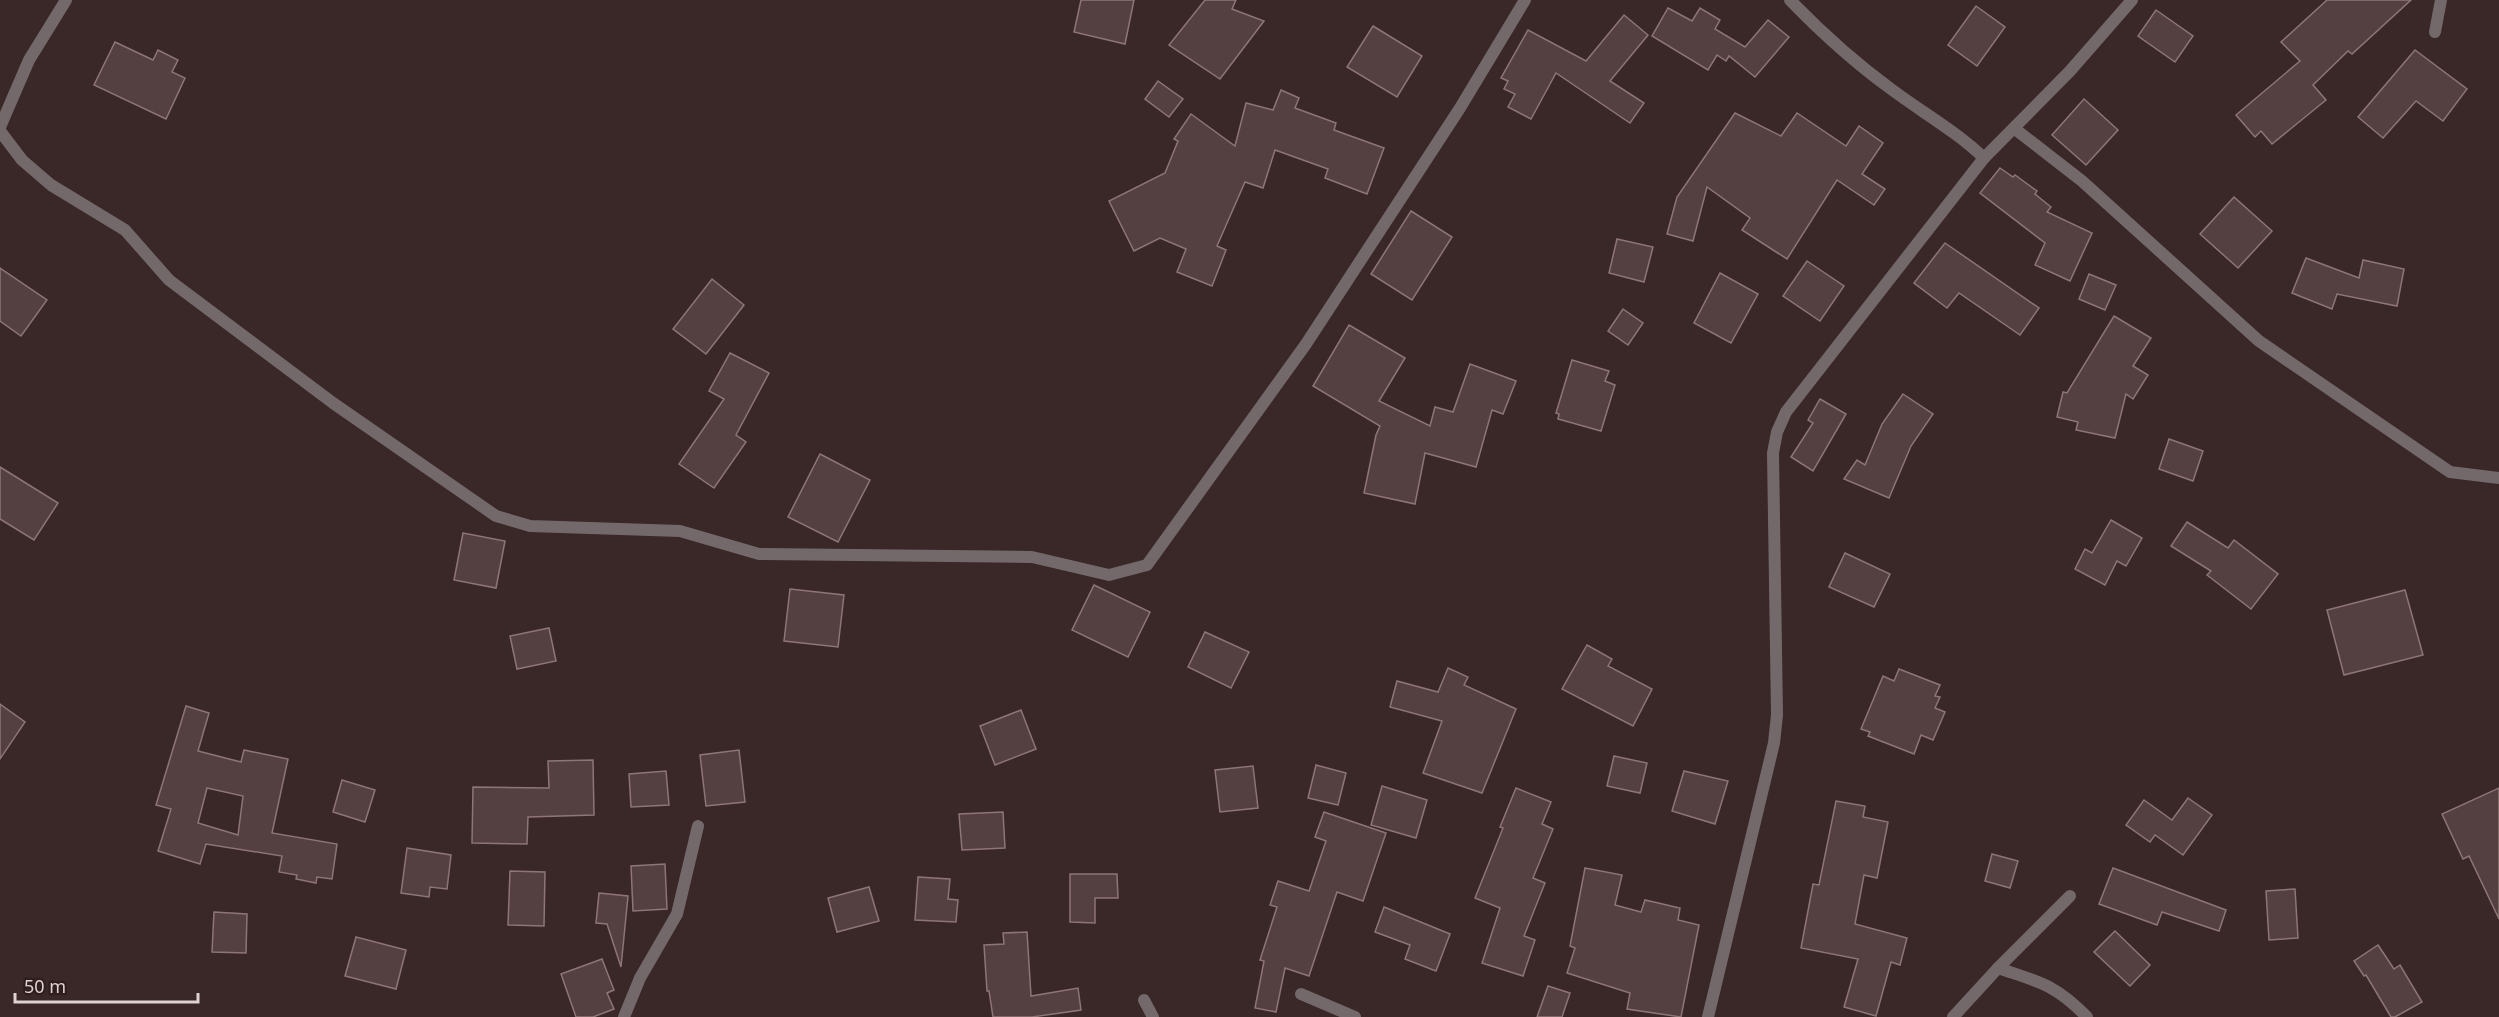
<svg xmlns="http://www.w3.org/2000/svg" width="2499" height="1017" viewBox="0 0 2499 1017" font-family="'Noto Sans',sans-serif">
<rect width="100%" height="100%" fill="#3a2727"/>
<g fill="#554041" stroke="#8e7576" stroke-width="1.5" fill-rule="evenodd">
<polygon points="1081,0 1134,0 1125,44 1074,32"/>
<polygon points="1205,0 1236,0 1232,9 1264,21 1220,79 1169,45"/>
<polygon points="2327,0 2411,0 2352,54 2348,51 2313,85 2326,100 2272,144 2261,131 2255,137 2236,115 2300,61 2281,42"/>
<polygon points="1976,6 2005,27 1977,66 1948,45"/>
<polygon points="1668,8 1692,21 1700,8 1720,20 1715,29 1745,47 1768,20 1789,37 1755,77 1729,56 1726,61 1717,55 1708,70 1652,36"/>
<polygon points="2156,10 2193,36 2175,62 2138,36"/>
<polygon points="1624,15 1648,35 1610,81 1644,103 1630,123 1556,73 1531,119 1508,107 1515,94 1504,89 1508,81 1501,78 1528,30 1586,61"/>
<polygon points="1373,26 1422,56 1397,97 1347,67"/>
<polygon points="115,42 153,60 158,50 178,60 172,72 185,78 166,119 94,85"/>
<polygon points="2415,50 2467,89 2443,121 2416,101 2383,138 2358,117"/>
<polygon points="1158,81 1183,99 1169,117 1145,99"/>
<polygon points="1281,90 1299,98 1295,108 1336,123 1334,130 1384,148 1367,194 1325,178 1328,169 1275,150 1263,188 1245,182 1217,246 1226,250 1212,286 1177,272 1186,249 1160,238 1134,251 1109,201 1165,173 1178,141 1174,139 1191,114 1235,146 1246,103 1273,110"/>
<polygon points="2084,99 2118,130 2086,165 2052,135"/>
<polygon points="1735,113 1781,136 1797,113 1846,146 1859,126 1883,143 1862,174 1885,189 1874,205 1837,180 1787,259 1742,230 1750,218 1707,187 1693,241 1667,234 1677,197"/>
<polygon points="2000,168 2013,177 2015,175 2037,191 2035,194 2051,207 2047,212 2092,233 2070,281 2035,265 2045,243 1980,193"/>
<polygon points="2234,197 2272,231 2238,268 2200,234"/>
<polygon points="1411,211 1452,237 1412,300 1371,274"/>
<polygon points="1617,239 1653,247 1644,282 1609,273"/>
<polygon points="1945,243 2039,308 2020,335 1959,293 1947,308 1914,283"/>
<polygon points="2306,258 2359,278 2363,260 2404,269 2397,306 2337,294 2332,309 2292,293"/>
<polygon points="1807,261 1844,286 1820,321 1783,296"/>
<polygon points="0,268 47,300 21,336 0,321"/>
<polygon points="1720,273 1758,294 1731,343 1694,323"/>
<polygon points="2089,274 2116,285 2105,310 2079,299"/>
<polygon points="712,279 744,305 706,354 673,329"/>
<polygon points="1623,309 1643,323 1628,345 1608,331"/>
<polygon points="2114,316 2151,338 2133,366 2148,375 2133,399 2126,394 2115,438 2076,430 2078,422 2057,417 2063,392 2067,393"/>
<polygon points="1349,325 1405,358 1379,401 1430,426 1435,407 1453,412 1470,364 1516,381 1503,414 1492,410 1476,467 1425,453 1415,504 1364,493 1376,435 1380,426 1313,386"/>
<polygon points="730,353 769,373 736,435 746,442 714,488 679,464 724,399 709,391"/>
<polygon points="1572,360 1609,371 1605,381 1615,385 1601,431 1558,419 1559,414 1556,413"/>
<polygon points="1903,394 1933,414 1911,446 1889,498 1844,479 1857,460 1865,465 1882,424"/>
<polygon points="1820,399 1846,414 1813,471 1791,457 1813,423 1808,420"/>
<polygon points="2169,439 2203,451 2193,481 2159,469"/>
<polygon points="820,454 870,480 838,542 788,517"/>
<polygon points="0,467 58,503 34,540 0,519"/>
<polygon points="2111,520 2142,538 2126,566 2117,561 2105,585 2075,569 2085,549 2092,553"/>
<polygon points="2187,522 2228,548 2234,540 2278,574 2251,609 2207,575 2211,571 2171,546"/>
<polygon points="463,533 505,541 496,588 454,580"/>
<polygon points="1845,553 1890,574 1874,607 1829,587"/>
<polygon points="1094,585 1150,612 1128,657 1072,630"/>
<polygon points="790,589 844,595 838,647 784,641"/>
<polygon points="2405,590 2423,655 2344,675 2327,610"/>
<polygon points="549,628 556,661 517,669 510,636"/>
<polygon points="1205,632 1249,652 1231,688 1188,667"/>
<polygon points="1587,645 1612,659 1608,666 1652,689 1633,726 1562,689"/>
<polygon points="1448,668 1468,677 1464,685 1516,709 1482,793 1423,773 1442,721 1390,707 1397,681 1438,692"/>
<polygon points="1899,669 1940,685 1935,696 1940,697 1935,708 1945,712 1933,740 1921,735 1914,754 1868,736 1870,732 1861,729 1883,676 1894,681"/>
<polygon points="0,704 25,722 0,759"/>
<path d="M186,706L209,713L198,751L241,762L244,750L288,759L272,833L337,844L332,879L317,877L316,883L296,879L297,875L279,872L282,856L206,844L200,864L158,851L171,809L156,805ZM207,788L243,796L238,835L198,823Z"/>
<polygon points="1021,710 1036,749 995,765 980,726"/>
<polygon points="739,750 745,802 706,806 700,755"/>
<polygon points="1614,756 1647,763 1640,793 1607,786"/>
<polygon points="593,760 594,815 528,817 527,844 472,843 473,787 549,788 548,761"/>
<polygon points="1316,765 1346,773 1338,805 1308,798"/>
<polygon points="1253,766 1258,808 1220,812 1215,770"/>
<polygon points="666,771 669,805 631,807 629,774"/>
<polygon points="1684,771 1728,781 1715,824 1672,811"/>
<polygon points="342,780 375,790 365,822 333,812"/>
<polygon points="1382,786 1427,800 1416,838 1371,825"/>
<polygon points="1516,788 1551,802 1542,824 1553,829 1533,878 1545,883 1524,936 1535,940 1523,976 1482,963 1500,908 1475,898 1503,828 1500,827"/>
<polygon points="2499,788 2499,919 2469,856 2463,859 2442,814"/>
<polygon points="2188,798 2212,815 2183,855 2155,835 2150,842 2126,825 2144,800 2172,820"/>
<polygon points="1836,801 1865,806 1863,817 1888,822 1877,878 1864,875 1855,924 1907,938 1900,965 1891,962 1876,1016 1844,1007 1858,959 1801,948 1813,884 1819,885"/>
<polygon points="1003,812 1005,848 962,850 959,814"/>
<polygon points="1324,812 1386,833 1363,901 1337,892 1309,976 1285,968 1276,1012 1255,1008 1264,961 1260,960 1277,907 1270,905 1278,881 1309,891 1326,841 1315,837"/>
<polygon points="407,848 451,855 447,889 430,887 429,897 401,893"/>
<polygon points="1992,854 2018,861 2010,888 1985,881"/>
<polygon points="665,864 667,909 633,911 631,866"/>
<polygon points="1585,868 1622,875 1615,905 1641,912 1645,900 1680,908 1678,920 1699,925 1681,1017 1627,1009 1630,993 1567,973 1575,948 1570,946"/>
<polygon points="2113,868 2226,910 2219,931 2162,912 2157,925 2099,904"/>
<polygon points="510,871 545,872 544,926 508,925"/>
<polygon points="1070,874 1117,874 1118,898 1095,898 1095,923 1070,922"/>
<polygon points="918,877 950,879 948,899 958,900 956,922 915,920"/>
<polygon points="869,887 879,921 837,932 828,898"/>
<polygon points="2295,889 2298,938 2269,940 2266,891"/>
<polygon points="599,893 628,896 621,967 607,924 596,923"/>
<polygon points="1384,907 1450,934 1436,971 1405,959 1410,945 1375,932"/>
<polygon points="214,912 247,914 246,953 212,952"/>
<polygon points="2115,931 2150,965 2130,986 2094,952"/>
<polygon points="1027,932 1031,996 1078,988 1081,1010 1032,1017 993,1017 989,991 987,991 984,945 1004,944 1003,933"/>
<polygon points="356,937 406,950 396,989 345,976"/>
<polygon points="2378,945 2394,969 2400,965 2422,1002 2395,1017 2391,1017 2366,975 2364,976 2354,961"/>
<polygon points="602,959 614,990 607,993 614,1009 593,1017 576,1017 561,974"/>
<polygon points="1548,986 1570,993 1562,1017 1537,1017"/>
</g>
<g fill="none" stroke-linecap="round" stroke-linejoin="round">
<g stroke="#74696a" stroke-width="12">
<path d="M1790,0C1822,33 1854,62 1891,89C1923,113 1956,131 1984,158"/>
<polyline points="2435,32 2441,0"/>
<polyline points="0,127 29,60 66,0"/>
<polyline points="2015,129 2082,181 2259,341 2450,472 2499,478"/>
<polyline points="0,131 22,160 51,185 125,230 169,280 333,403 496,516 530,526 680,531 759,554 1032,557 1109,575 1147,565 1306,344 1460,108 1525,0"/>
<path d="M1998,968C2039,982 2055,984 2087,1017"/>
<polyline points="1301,994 1355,1017"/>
<polyline points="1144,1000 1153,1017"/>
<polyline points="624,1017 640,978 677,914 698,826"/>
<polyline points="1708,1017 1774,743 1777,715 1773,453 1777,432 1786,412 1984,158 2070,71 2132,0"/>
<polyline points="1953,1017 1998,968 2070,896"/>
</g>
</g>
<path d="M15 993v9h183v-9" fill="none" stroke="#dfd2d2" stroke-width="3"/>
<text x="24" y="993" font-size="18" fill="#dfd2d2" stroke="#301d1e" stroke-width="4.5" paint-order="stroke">50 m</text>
</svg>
